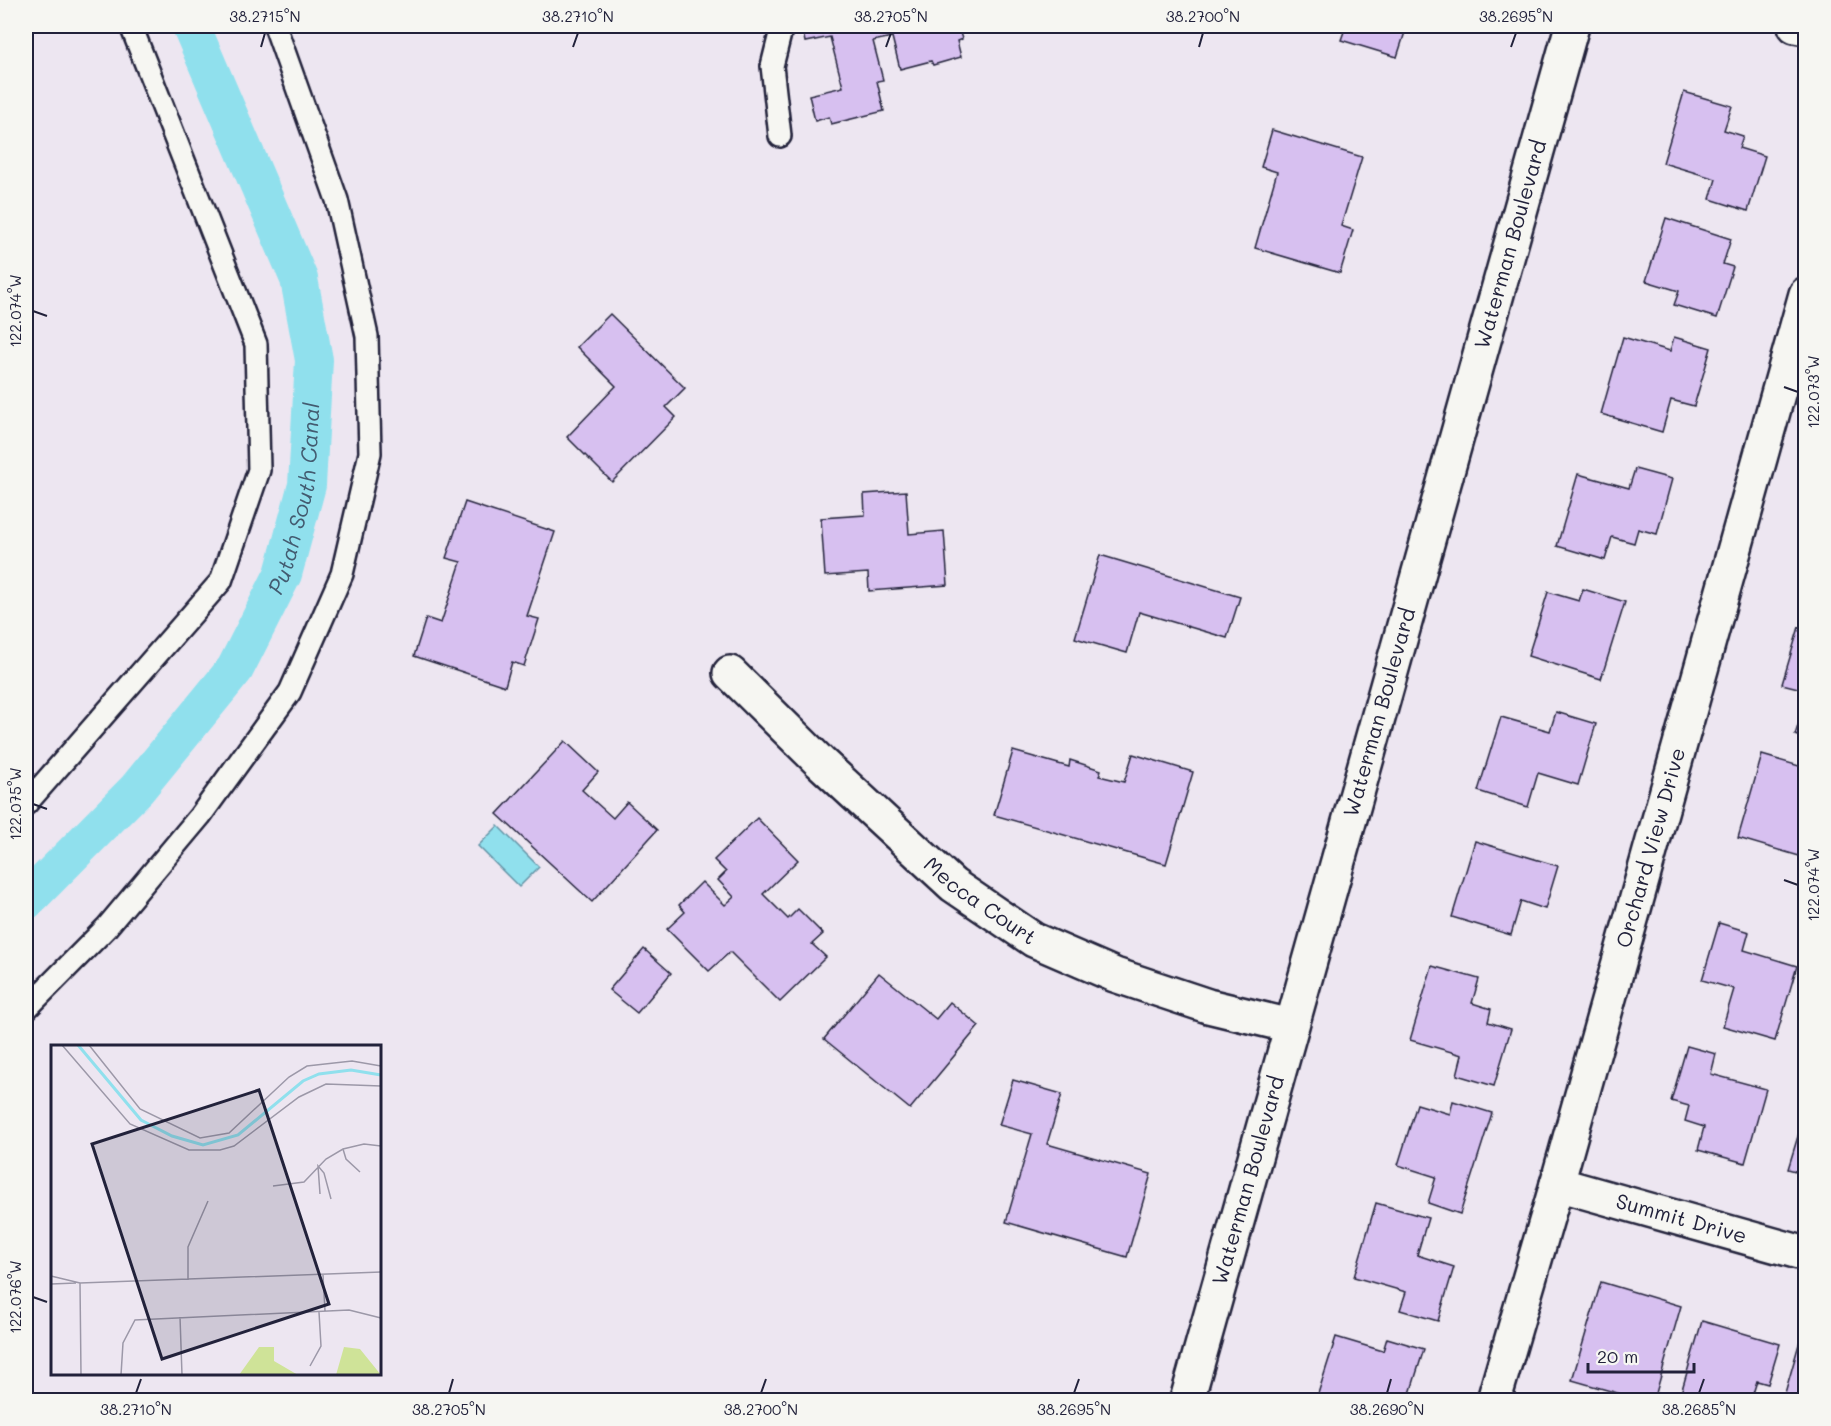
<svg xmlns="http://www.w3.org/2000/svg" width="1831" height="1426" viewBox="0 0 1831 1426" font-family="Mali,sans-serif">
<rect width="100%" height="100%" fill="#ede6f1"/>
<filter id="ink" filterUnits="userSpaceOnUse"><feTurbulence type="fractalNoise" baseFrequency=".0167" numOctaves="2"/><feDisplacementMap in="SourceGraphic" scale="12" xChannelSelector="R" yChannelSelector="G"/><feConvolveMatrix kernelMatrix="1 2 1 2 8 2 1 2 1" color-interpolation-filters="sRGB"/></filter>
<g filter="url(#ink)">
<polygon fill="#90e0ed" stroke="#6494a6" stroke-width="1.5" points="498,826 539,867 519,887 478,846"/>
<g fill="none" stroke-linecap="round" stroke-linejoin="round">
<path stroke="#90e0ed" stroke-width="38" id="s1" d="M26,901L137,789L235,669L283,574L307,485L314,360L299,279L191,26"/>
</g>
<g fill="#d7c0f0" stroke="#22223b" stroke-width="1.5">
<polygon points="803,26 958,26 962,39 957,41 961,57 933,65 931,61 900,69 892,37 873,41 883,80 877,81 884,111 831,124 829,117 815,121 809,95 843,87 830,37 805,42 802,27"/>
<polygon points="1346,26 1407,26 1397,57 1341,40"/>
<polygon points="1684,92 1732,106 1724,130 1743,136 1739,148 1765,156 1748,211 1710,199 1716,179 1663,163"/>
<polygon points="1272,130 1362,157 1341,226 1353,230 1340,273 1255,248 1277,172 1261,167"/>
<polygon points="1666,218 1731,239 1723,264 1733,267 1717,318 1674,305 1679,291 1646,281"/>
<polygon points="610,314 685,388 666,407 676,417 612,482 567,437 616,386 577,347"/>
<polygon points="1623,337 1670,351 1674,337 1711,348 1694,406 1671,400 1662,432 1601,414"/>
<polygon points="1635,469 1672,479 1657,534 1638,529 1634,543 1612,537 1605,560 1557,546 1578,474 1629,488"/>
<polygon points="906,491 909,534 944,531 948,585 869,591 868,573 825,576 821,518 865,515 864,494"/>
<polygon points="465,502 555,532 527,616 539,619 524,666 512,662 505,686 414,656 426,618 441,623 461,562 446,558"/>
<polygon points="1100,555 1240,597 1227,638 1139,612 1127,653 1075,638"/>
<polygon points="1583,589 1625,602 1601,679 1528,656 1548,592 1579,601"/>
<polygon points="1799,627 1806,629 1806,690 1782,684"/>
<polygon points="1806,701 1806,738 1795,735"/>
<polygon points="1556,712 1596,724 1578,785 1538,773 1528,807 1478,791 1501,717 1550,731"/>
<polygon points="565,741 598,772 582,790 613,818 627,802 657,830 592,902 497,814"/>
<polygon points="1013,751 1069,767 1070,760 1101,770 1099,776 1124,782 1133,754 1193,772 1166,864 994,815"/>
<polygon points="1762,755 1806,768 1806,858 1738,838"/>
<polygon points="757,818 798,860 763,894 788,919 798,909 823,934 812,944 826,957 780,1002 730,952 709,971 667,929 685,912 679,905 702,882 725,905 734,897 718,880 726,872 714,860"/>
<polygon points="1475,841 1558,866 1545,909 1521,901 1511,935 1452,917"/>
<polygon points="1719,923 1749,932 1744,950 1797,966 1775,1041 1723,1026 1734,989 1702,980"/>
<polygon points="644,949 671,973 637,1013 609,990"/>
<polygon points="1432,966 1479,979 1472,1003 1491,1009 1488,1022 1511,1029 1494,1086 1457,1075 1462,1055 1410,1040"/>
<polygon points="879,973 936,1019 950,1002 979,1026 910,1109 824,1039"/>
<polygon points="1687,1046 1716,1054 1711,1074 1766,1089 1745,1163 1698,1150 1704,1127 1685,1121 1689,1106 1671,1101"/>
<polygon points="1013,1080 1062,1094 1047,1144 1151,1174 1127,1257 1006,1222 1032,1134 999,1125"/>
<polygon points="1453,1101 1492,1113 1460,1214 1428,1203 1436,1177 1398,1165 1417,1104 1450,1114"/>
<polygon points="1806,1110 1806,1174 1788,1169"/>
<polygon points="1376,1203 1428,1218 1417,1255 1454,1267 1438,1321 1400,1310 1406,1292 1354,1277"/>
<polygon points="1601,1282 1681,1306 1654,1400 1642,1400 1572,1380"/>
<polygon points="1702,1321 1780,1344 1768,1384 1757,1381 1751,1400 1708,1400 1681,1393"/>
<polygon points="1336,1337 1383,1351 1387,1338 1424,1349 1408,1400 1390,1400 1384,1398 1383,1400 1316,1400"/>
<polygon points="1801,1337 1806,1339 1806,1400 1783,1400"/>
</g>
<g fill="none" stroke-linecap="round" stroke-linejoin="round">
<g stroke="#22223b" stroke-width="26">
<g id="lane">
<polyline points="780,136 772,66 782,26"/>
<polyline points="26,804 221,581 259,470 256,344 131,26"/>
<polyline points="26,1009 106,928 200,816 290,692 342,574 370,453 367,336 337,200 275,26"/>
</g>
</g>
<g stroke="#22223b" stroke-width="38">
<g id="street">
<polyline points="1795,26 1806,28"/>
<path id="s2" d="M730,673L820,762L953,885L1034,940L1115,975L1208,1006L1291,1026"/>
<path id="s3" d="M1557,1184L1806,1254"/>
<path id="s4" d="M1494,1400L1557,1184L1806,294"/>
</g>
</g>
<g stroke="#22223b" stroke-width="38">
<g id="secondary">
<path id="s5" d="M1187,1400L1572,26"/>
</g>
</g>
<use href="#lane" stroke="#f6f6f2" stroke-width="21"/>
<use href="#street" stroke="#f6f6f2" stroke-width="33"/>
<use href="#secondary" stroke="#f6f6f2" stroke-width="33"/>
</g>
</g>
<path fill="none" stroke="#22223b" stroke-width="2" d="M261,47L265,33M573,47L578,33M886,47L891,33M1199,47L1203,33M1511,47L1516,33M33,311L47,316M1784,387L1798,392M33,804L47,809M1784,880L1798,885M33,1297L47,1302M136,1393L141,1379M449,1393L453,1379M761,1393L766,1379M1074,1393L1079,1379M1387,1393L1391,1379M1699,1393L1704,1379"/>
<g text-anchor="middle" stroke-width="6" stroke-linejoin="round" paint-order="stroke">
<g font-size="21" fill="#22223b" stroke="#f6f6f2">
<text dy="7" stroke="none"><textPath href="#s5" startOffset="1200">Waterman Boulevard</textPath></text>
<text dy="7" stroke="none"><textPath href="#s5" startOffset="714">Waterman Boulevard</textPath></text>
<text dy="7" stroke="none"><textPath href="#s4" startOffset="574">Orchard View Drive</textPath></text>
<text dy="7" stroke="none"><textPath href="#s2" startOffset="339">Mecca Court</textPath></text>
<text dy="7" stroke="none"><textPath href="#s5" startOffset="228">Waterman Boulevard</textPath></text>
<text dy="7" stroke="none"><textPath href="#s3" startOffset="129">Summit Drive</textPath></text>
</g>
<g font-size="22" font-style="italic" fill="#435b70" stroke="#f6f6f2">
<text dy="8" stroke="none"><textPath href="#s1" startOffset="496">Putah South Canal</textPath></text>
</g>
</g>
<g transform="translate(51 1045)">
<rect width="330" height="330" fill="#ede6f1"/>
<path d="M208,302H223V316L247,330H188ZM293,302L309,304L330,330H285Z" fill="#cfe398"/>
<path fill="none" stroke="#90e0ed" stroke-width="3" d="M27,0L90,75L121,91L152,100L187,90L252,36L268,29L300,25L330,30"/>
<path fill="none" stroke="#9c98a8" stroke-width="1.5" d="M11,0L79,79L138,105H169L183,101L248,52L275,39L330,41M38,0L89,64L149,93L178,88L238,32L256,21L301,16L330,21M292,104L295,114L309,127M222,141L253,137L275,114L292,104L313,99L330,101M269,149L267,121L273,128L280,154M272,230L274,266M0,231L29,238M137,235V202L157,156M29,238L30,330M29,238L330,227M0,239L25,238M129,272L131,330M259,321L270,301L268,267M70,330L72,298L84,275L298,265L330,273"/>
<path fill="#22223b" fill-opacity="0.15" stroke="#22223b" stroke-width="3" d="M208,45L278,259L111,314L41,99Z"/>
<rect width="330" height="330" fill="none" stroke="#22223b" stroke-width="3"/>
</g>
<rect width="1831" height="1426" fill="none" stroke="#f6f6f2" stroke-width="66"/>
<path d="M1588 1363v9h106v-9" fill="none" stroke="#22223b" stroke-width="3"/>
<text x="1597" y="1363" font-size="18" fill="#22223b" stroke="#f6f6f2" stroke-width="4.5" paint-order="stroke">20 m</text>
<rect x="33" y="33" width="1765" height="1360" fill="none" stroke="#22223b" stroke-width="2"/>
<g font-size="15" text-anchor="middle" fill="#22223b">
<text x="265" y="22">38.2715°N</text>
<text x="578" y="22">38.2710°N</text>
<text x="891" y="22">38.2705°N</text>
<text x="1203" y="22">38.2700°N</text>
<text x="1516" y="22">38.2695°N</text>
<text transform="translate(16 311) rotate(-90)" y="5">122.074°W</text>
<text transform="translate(1814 392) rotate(-90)" y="5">122.073°W</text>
<text transform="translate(16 804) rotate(-90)" y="5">122.075°W</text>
<text transform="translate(1814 885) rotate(-90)" y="5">122.074°W</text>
<text transform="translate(16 1297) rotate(-90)" y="5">122.076°W</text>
<text x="136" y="1415">38.2710°N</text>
<text x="449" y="1415">38.2705°N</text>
<text x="761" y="1415">38.2700°N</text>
<text x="1074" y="1415">38.2695°N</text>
<text x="1387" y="1415">38.2690°N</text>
<text x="1699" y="1415">38.2685°N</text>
</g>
</svg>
